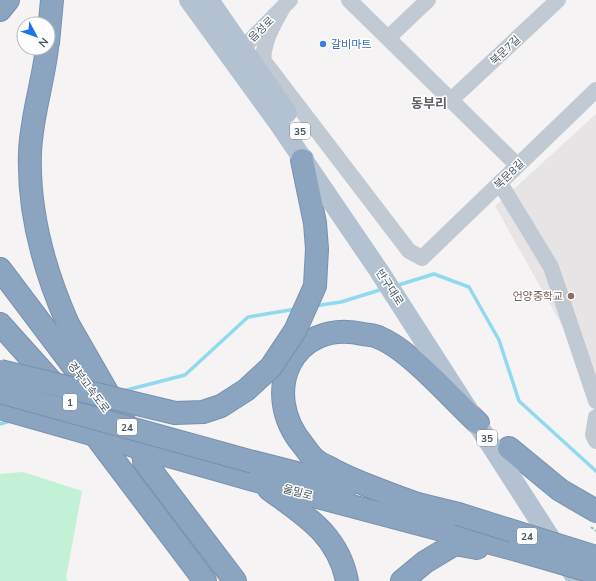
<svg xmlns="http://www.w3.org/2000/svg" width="596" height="581" viewBox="0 0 596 581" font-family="'Nunito Sans','Noto Sans KR',sans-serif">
<rect width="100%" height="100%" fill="#f5f3f3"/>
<polygon fill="#e6e4e5" points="596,114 596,386 495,206"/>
<polygon fill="#c3f1d5" points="23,472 82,491 66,578 68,581 0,581 0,474"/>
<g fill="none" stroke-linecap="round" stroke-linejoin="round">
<g stroke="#90daee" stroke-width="3.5">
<polyline points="395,286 434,274 469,287 499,340 519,401 596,471"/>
<polyline points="314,306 341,302 383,289"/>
<polyline points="123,391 185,375 248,317 296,309"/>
<polyline points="0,424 13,420"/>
</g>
<g stroke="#7690ad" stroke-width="24">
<g id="highway">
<polyline points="0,10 8,0"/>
<polyline points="48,43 52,0"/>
<path d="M47,48C43,83 31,118 30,153C28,212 44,270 68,324L153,472"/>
<polyline points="302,160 315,223 317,249"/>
<polyline points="0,269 95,395"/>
<polyline points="0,324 70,402 205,581"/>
<polyline points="0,408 250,479 517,550"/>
<polyline points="509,448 560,490 596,511"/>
<polyline points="144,461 235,581"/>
<polyline points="253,462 347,486"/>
<path d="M269,489C304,515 338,534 347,581"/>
<polyline points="405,501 458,514"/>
<path d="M420,505C391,494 362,485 335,471C329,467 322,465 317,461C311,457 307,450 303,445C259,393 292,318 363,334C368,335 375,335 380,338C411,351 452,399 478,423"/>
<polyline points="402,581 425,562 455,544 477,548"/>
</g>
</g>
<polyline stroke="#7ad0a6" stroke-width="2" stroke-dasharray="3 2" stroke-linecap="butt" points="591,527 596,531"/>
<g stroke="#c1cad2" stroke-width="16">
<polyline points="349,0 517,165"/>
<polyline points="388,38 428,0"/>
<polyline points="234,57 290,0"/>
<polyline points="263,60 409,251 422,258 596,90"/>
<path d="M264,70C260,47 271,29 282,9"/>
<polyline points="451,100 558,0"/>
<polyline points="500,183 551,267 596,401"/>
<polyline points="596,417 593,435 596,441"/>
</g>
<g stroke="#b3c2d1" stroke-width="20">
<polyline points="189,0 279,124 379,271 578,581"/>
<polyline points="209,0 287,113"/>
</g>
<use href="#highway" stroke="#8ba5c1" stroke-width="22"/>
<g stroke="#7690ad" stroke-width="24" stroke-linecap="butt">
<g id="highway-bridge">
<polyline points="0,371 175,413 203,412 221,406 246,390 271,367 295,331 315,286 317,249"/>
<polyline points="0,392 253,462"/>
<polyline points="458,514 596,557"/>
<polyline points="517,550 596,573"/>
</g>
</g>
<use href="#highway-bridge" stroke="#8ba5c1" stroke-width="22"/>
</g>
<circle fill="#3f7fe0" stroke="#fff" stroke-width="1.5" cx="323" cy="44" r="4"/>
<circle fill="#8d6e63" stroke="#fff" stroke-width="1.5" cx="571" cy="296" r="4"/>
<g text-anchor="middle" stroke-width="3" stroke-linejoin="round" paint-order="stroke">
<g fill="#fff" stroke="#808990" stroke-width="1">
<rect x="290" y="123" width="20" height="16" rx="3"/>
<rect x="63" y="394" width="14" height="16" rx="3"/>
<rect x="117" y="419" width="20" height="16" rx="3"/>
<rect x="477" y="430" width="20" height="16" rx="3"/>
<rect x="517" y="528" width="20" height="16" rx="3"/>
</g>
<g font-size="10" font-weight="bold" fill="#4a5661">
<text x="300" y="135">35</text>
<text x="70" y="406">1</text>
<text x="127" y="431">24</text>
<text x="487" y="442">35</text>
<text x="527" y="540">24</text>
</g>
<g font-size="11" fill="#4a5661" stroke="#fff">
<text transform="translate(261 29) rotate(-45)" y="4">읍성로</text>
<text transform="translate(505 50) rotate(-43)" y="4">북문7길</text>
<text transform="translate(509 174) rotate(-44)" y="4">북문8길</text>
<text transform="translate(390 287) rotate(57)" y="4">반구대로</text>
<text transform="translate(89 387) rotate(53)" y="4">경부고속도로</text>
<text transform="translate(298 492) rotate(15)" y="4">울밀로</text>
</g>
<g font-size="11" fill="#366cbe" stroke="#fff" text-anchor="start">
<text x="331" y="48">갈비마트</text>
</g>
<g font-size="11" fill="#785e54" stroke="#fff" text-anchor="end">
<text x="563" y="300">언양중학교</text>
</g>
<g font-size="13" font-weight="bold" fill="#5f6368" stroke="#fff">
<text x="429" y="108">동부리</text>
</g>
</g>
<g transform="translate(36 36) rotate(131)"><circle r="19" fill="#ffffff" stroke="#b7bbc0"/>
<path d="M0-3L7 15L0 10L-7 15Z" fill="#1a73e8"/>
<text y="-6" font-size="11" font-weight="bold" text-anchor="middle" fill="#4a5661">N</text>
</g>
</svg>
